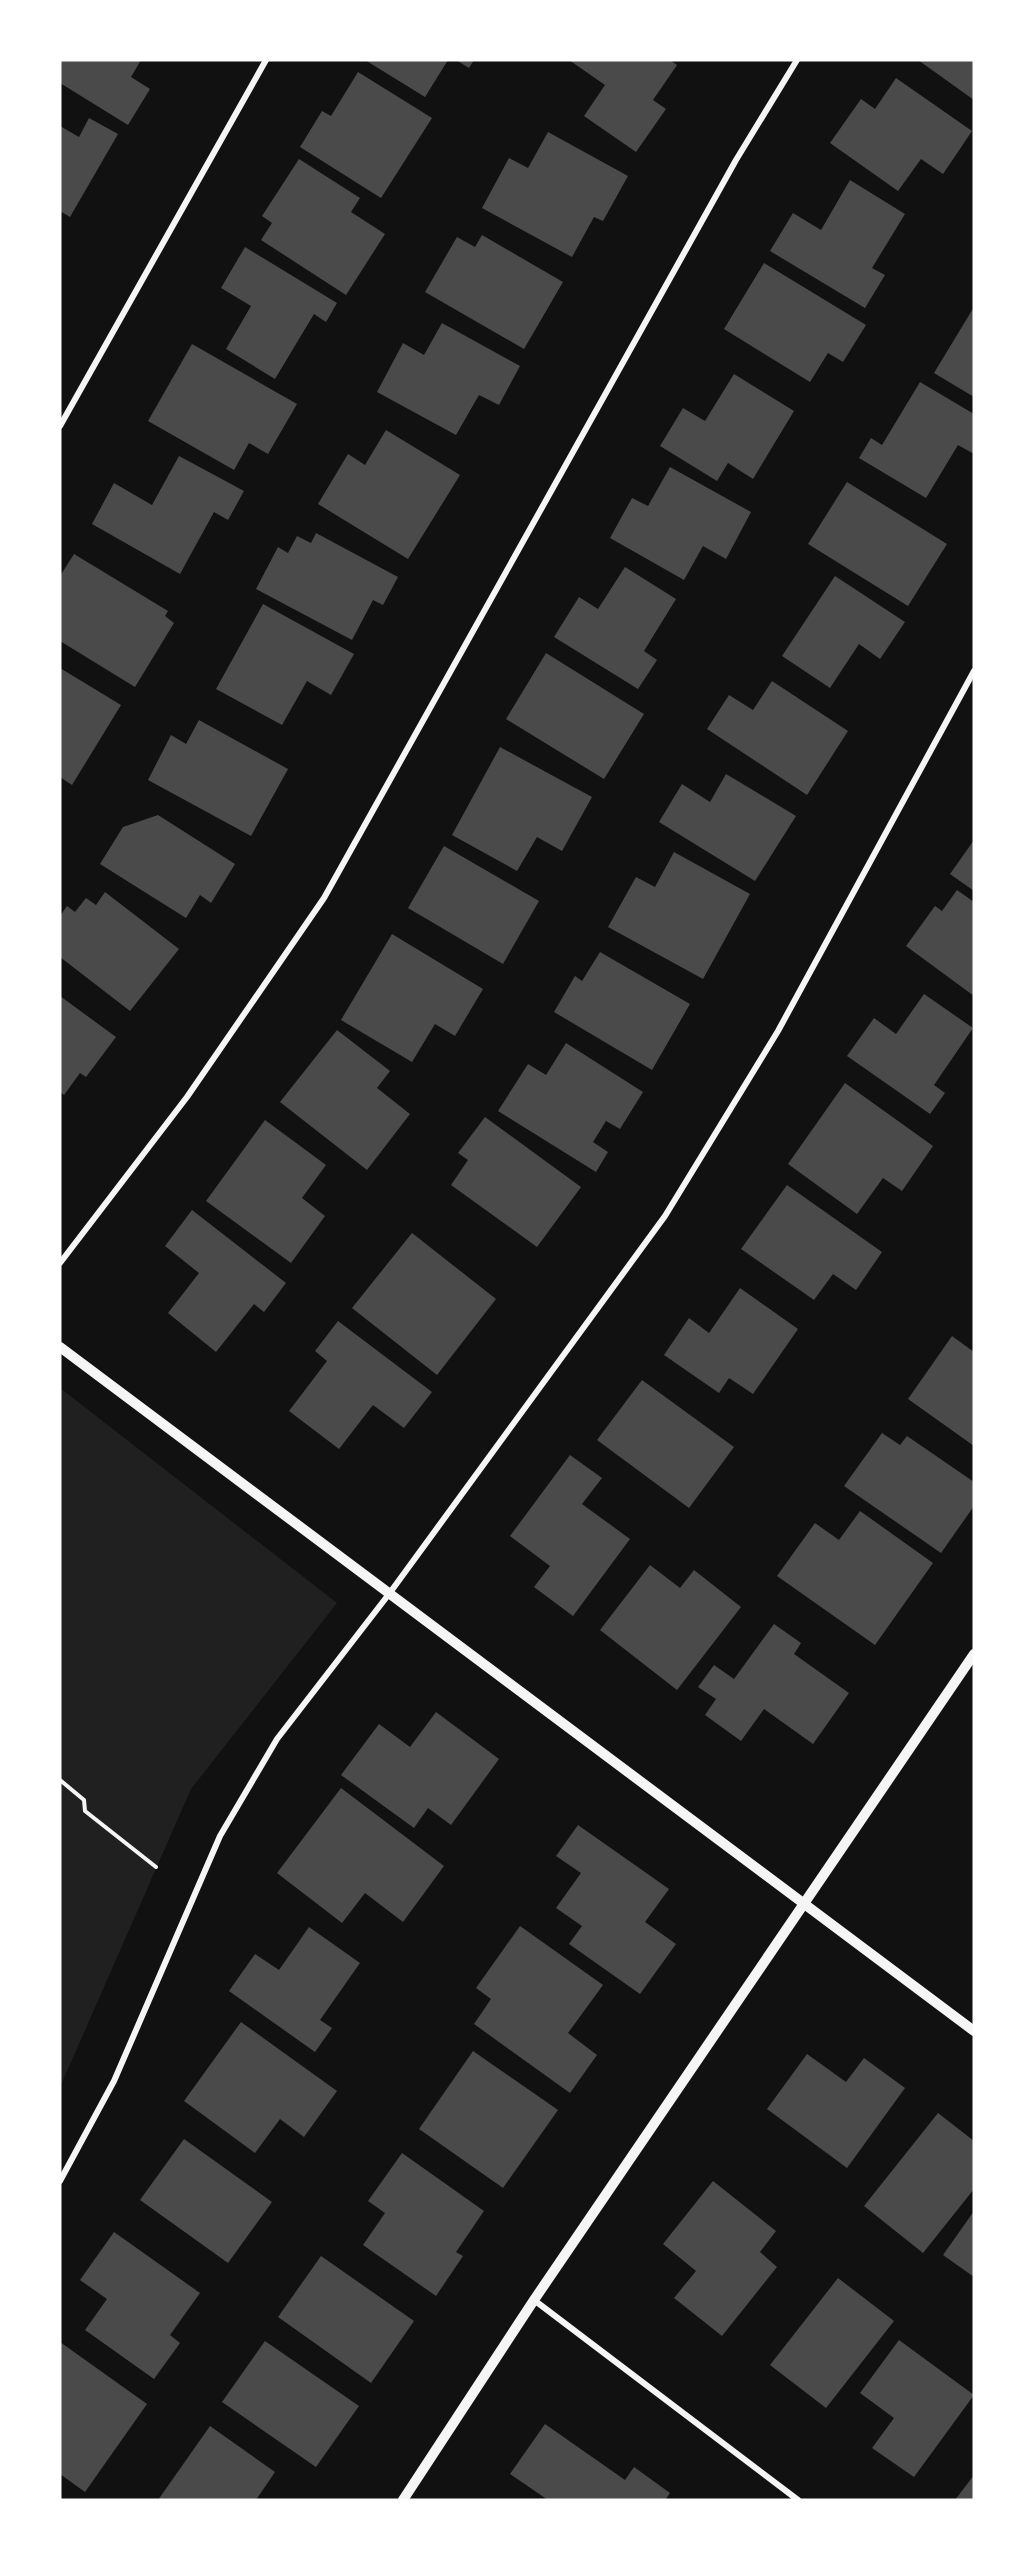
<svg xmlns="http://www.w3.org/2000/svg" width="1034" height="2560" viewBox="0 0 1034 2560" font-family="Barlow,sans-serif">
<rect width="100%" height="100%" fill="#111"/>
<polygon fill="#202020" points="60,1388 337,1603 191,1789 60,2087"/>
<g fill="#4a4a4a">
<polygon points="60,60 141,60 131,77 150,89 128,125 60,83"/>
<polygon points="365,60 448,60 425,97"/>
<polygon points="456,60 474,60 469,68"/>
<polygon points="569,60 670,60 677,65 653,100 666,109 636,152 584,116 605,85"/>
<polygon points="918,60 974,60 974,100"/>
<polygon points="358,72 432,118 381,198 300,147 322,111 331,116"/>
<polygon points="896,78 972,131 943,174 921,159 898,191 830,143 861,99 875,109"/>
<polygon points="89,118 118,134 70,217 60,211 60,126 79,137"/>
<polygon points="548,132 628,176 603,221 594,217 572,257 482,208 509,158 528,168"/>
<polygon points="299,159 360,198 351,212 385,234 346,295 261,240 272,223 262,216"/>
<polygon points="850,180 905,214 872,268 885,275 865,308 770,251 793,213 821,230"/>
<polygon points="482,235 563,282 524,349 425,292 457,237 475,247"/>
<polygon points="245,247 337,303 326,322 314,314 275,379 226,349 251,306 221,288"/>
<polygon points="764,263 866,325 843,362 828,353 810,382 724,329"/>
<polygon points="974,307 974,397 934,373"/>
<polygon points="442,323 520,366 499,405 479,395 456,435 377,392 403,343 424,355"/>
<polygon points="192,344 297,404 268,454 249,443 234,470 148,421"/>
<polygon points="734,374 794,411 753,479 728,463 717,481 660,446 683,408 705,421"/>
<polygon points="920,382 974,414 974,454 958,445 926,498 859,458 871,438 882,445"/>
<polygon points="386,430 460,475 408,559 318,504 348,454 365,465"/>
<polygon points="179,456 244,491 228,520 214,512 180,574 92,524 114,483 152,505"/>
<polygon points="670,467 751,512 726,559 703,546 684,580 610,538 632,498 648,506"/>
<polygon points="847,482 947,544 908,606 808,544"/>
<polygon points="316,533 398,577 383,605 373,600 352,640 256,589 278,547 288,553 297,536 311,543"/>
<polygon points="74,554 168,611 165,616 174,623 135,687 60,641 60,576"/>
<polygon points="625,567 676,599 644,651 657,660 638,689 554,637 579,597 598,609"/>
<polygon points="835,576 905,622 880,659 859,644 830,688 782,656"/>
<polygon points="263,604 354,654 331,695 307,681 282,725 216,689"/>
<polygon points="546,653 644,714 604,779 506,719"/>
<polygon points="60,668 121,705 72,785 60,777"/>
<polygon points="772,681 848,731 807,795 707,729 729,695 753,710"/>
<polygon points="199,720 288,769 251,836 148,780 171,735 186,744"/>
<polygon points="500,747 592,797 562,851 537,837 517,871 452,835"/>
<polygon points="726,774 796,816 755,881 659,822 682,784 710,802"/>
<polygon points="158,815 235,864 211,903 200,895 186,918 100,864 123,827"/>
<polygon points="974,840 974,891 950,874"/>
<polygon points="444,846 539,901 503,964 408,908"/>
<polygon points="674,852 750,894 703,979 608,927 636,877 655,887"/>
<polygon points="957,890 974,902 974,996 906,946 935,906 942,911"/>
<polygon points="105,892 179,949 130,1011 60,957 60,916 67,906 75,912 86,898 96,905"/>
<polygon points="392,934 483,989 455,1036 435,1024 412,1062 341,1020"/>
<polygon points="600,952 690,1004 652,1070 554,1012 575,976 582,981"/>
<polygon points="924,994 973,1028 934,1085 945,1093 930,1114 847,1056 874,1018 896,1034"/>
<polygon points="60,996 116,1037 86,1077 80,1073 64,1095 60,1092"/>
<polygon points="337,1030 390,1071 377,1088 410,1114 367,1170 280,1102"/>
<polygon points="566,1043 643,1092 620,1129 606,1121 593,1142 608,1152 596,1172 498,1111 528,1064 546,1075"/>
<polygon points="845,1083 933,1146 902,1191 883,1178 857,1214 788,1164"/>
<polygon points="485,1117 581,1187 537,1247 451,1185 468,1160 458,1153"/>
<polygon points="265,1120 326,1165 302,1198 325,1216 291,1263 206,1201"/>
<polygon points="787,1185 882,1252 856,1290 833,1274 814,1300 741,1249"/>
<polygon points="192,1210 286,1283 264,1312 254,1304 216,1352 168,1313 199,1273 165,1246"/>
<polygon points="412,1233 496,1299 437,1375 352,1308"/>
<polygon points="740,1288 798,1329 753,1394 729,1378 719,1393 664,1355 689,1318 709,1333"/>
<polygon points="338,1321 432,1392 404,1428 373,1405 339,1449 289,1411 327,1361 315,1351"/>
<polygon points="952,1336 974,1352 974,1446 908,1399"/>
<polygon points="642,1380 734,1447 689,1508 597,1440"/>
<polygon points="882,1433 900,1445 907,1436 974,1482 974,1506 941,1553 844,1486"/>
<polygon points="570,1455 602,1478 582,1504 630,1539 573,1616 534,1587 550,1566 510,1536"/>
<polygon points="860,1511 933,1563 875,1645 777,1576 815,1523 839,1540"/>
<polygon points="650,1565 680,1588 694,1570 741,1607 677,1690 600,1630"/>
<polygon points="774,1624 801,1643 794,1654 849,1693 813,1744 764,1709 741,1741 705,1715 716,1699 698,1687 714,1665 734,1679"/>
<polygon points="436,1712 499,1759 451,1825 428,1808 414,1828 341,1775 379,1724 410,1747"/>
<polygon points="341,1788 444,1866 403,1922 365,1893 342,1923 277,1873"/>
<polygon points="578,1825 669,1889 645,1922 676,1944 640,1994 569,1944 582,1926 556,1908 581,1873 556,1856"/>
<polygon points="520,1926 603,1985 568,2033 597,2055 570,2093 474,2024 491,1999 476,1988"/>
<polygon points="309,1927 360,1963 320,2020 332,2028 315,2052 229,1991 255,1954 279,1970"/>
<polygon points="241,2022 337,2091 304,2137 280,2119 255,2153 184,2101"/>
<polygon points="473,2051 558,2110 503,2188 419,2129"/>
<polygon points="807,2054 846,2082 864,2058 905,2088 847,2168 767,2109"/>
<polygon points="938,2113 974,2141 974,2189 923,2253 864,2206"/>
<polygon points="184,2139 272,2202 228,2263 140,2200"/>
<polygon points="402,2153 484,2211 456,2252 463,2256 436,2296 363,2245 385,2213 368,2201"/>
<polygon points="713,2181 776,2231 760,2252 777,2267 722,2336 674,2298 696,2271 663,2244"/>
<polygon points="974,2211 974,2277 943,2255"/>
<polygon points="114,2232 200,2293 170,2335 180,2343 154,2379 85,2330 107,2299 80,2280"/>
<polygon points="321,2256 414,2321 371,2383 278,2317"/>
<polygon points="838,2278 894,2321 826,2408 770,2365"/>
<polygon points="899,2340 974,2395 914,2477 872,2448 894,2418 860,2393"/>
<polygon points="265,2341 359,2406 316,2467 222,2402"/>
<polygon points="60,2342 147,2404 85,2492 60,2474"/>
<polygon points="545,2424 625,2480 634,2467 670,2493 665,2500 548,2500 510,2474"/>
<polygon points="210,2426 275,2472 256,2500 158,2500"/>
<polygon points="974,2475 974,2500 955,2500"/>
</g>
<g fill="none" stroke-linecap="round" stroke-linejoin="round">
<polyline stroke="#f5f5f5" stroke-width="4" points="60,1780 84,1800 85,1811 156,1867"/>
<g stroke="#f5f5f5" stroke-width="6">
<polyline points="60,426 266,60"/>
<polyline points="60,1263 187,1097 324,898 736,160 797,60"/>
<polyline points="60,2181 114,2081 220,1836 277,1739 389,1594 665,1216 778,1031 974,671"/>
<polyline points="534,2300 798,2500"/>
</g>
<g stroke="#f5f5f5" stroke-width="10">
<polyline points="60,1347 974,2031"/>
<polyline points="403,2500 534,2300 974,1654"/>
</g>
</g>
<rect width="1034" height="2560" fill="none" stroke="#ffffff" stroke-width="123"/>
</svg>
